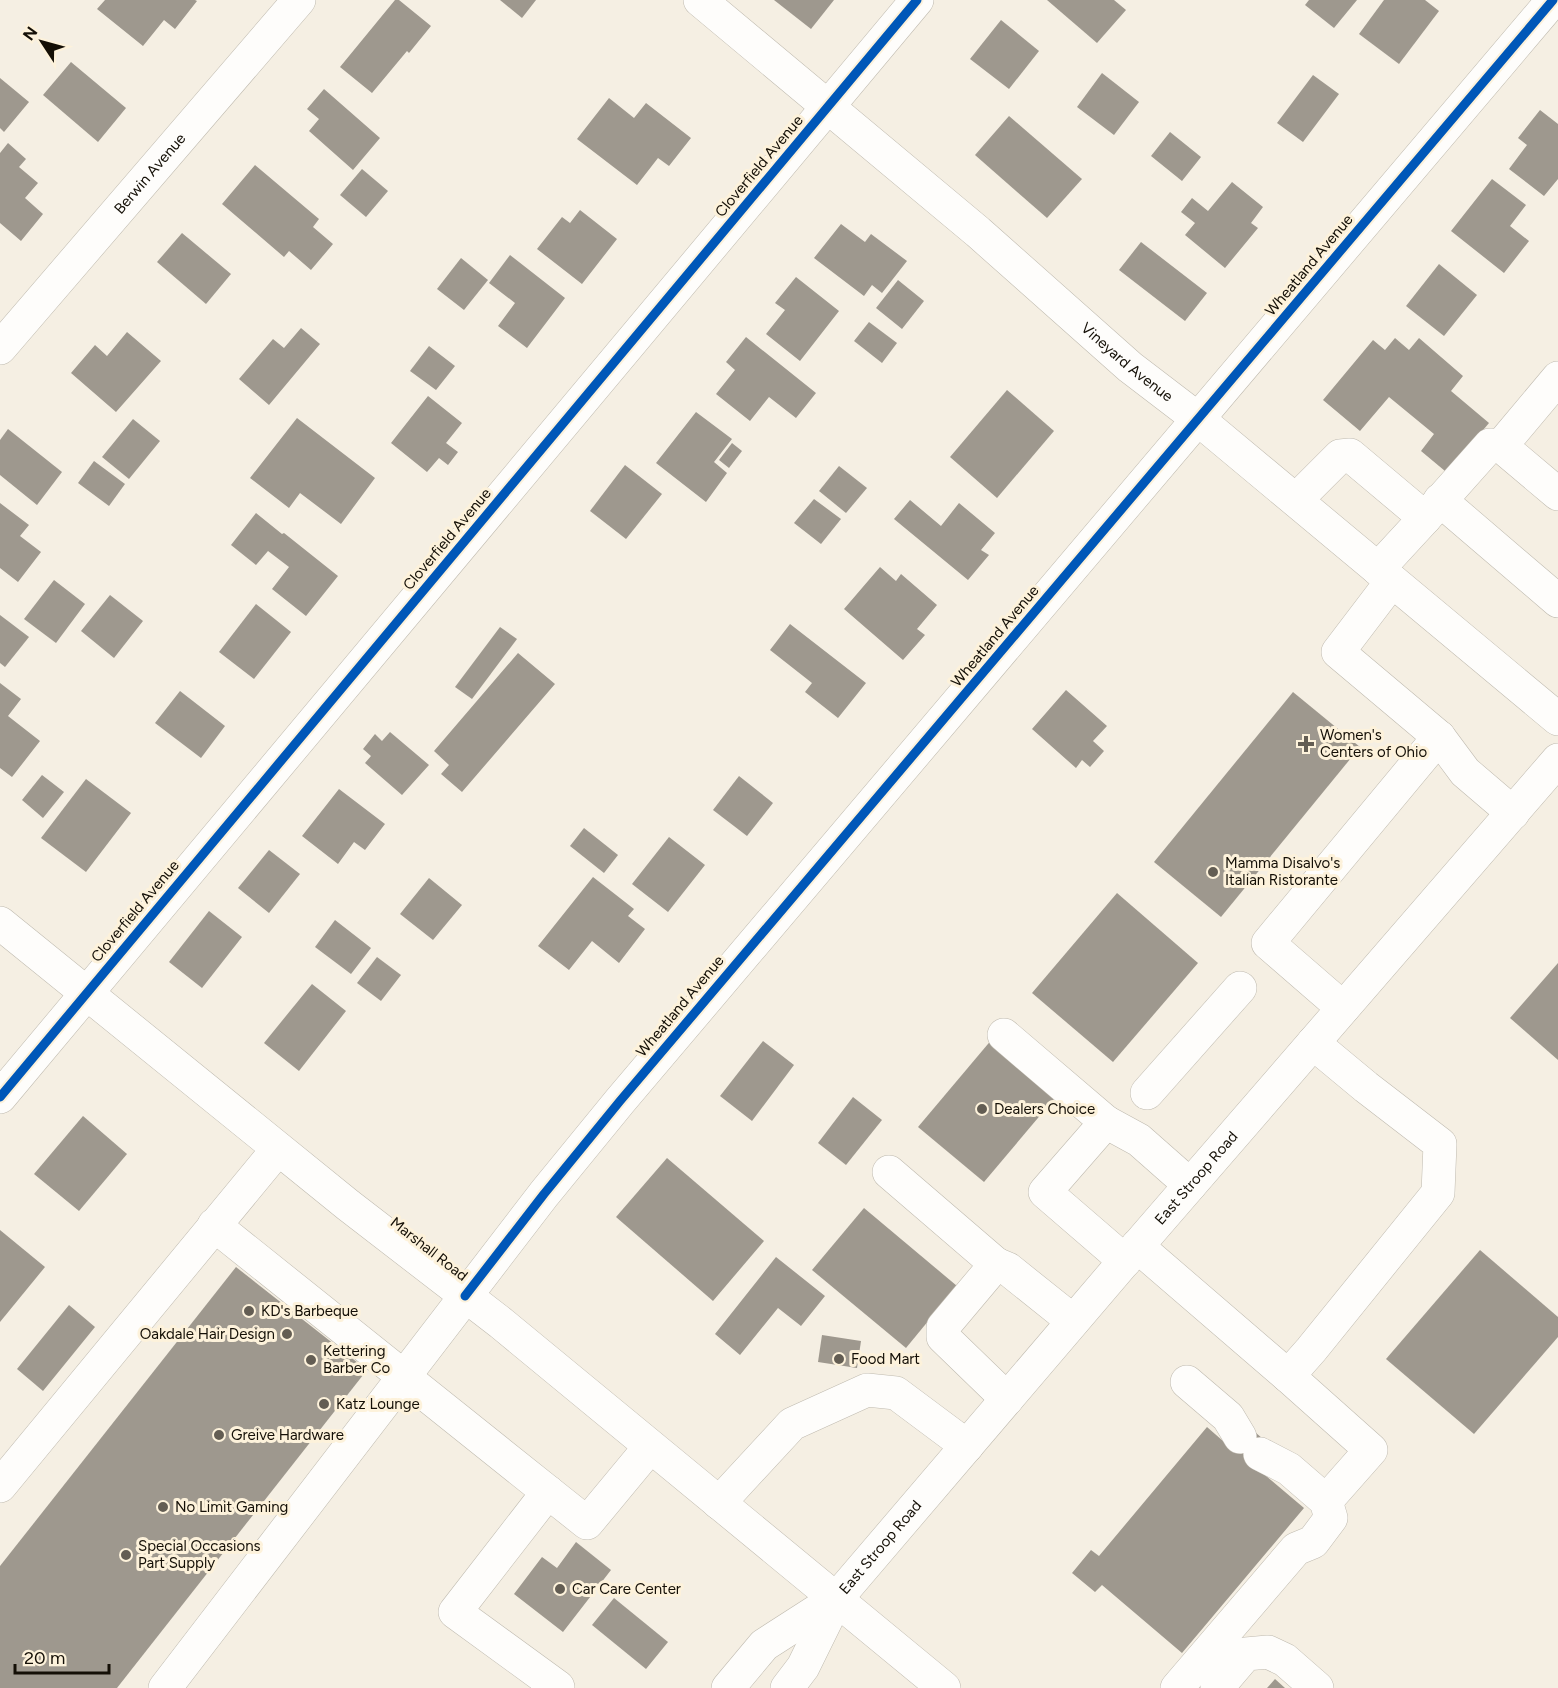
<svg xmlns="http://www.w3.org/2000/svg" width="1558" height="1688" viewBox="0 0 1558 1688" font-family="Figtree,sans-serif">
<rect width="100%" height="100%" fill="#f5efe3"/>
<g fill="#9e988e">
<polygon points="105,0 195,0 197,1 175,29 164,20 143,46 97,9"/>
<polygon points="395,0 399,0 431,26 409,53 407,51 372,93 340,67"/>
<polygon points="500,0 536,0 522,18"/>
<polygon points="774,0 834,0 811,29"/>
<polygon points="1047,0 1114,0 1126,10 1097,43"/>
<polygon points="1309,0 1357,0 1334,28 1305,5"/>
<polygon points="1384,0 1425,0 1439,11 1399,64 1359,34"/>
<polygon points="1001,20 1039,51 1009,89 970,59"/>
<polygon points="71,62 126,108 98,142 43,95"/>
<polygon points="1102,73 1139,102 1114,135 1077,107"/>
<polygon points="1313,75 1339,94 1303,142 1277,123"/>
<polygon points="0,78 29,102 4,132 0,128"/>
<polygon points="324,89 380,138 353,170 309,131 319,119 307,109"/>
<polygon points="609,98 634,118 646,103 691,138 669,166 658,158 637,185 577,139"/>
<polygon points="1540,110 1558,124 1558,179 1544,196 1509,169 1527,145 1518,138"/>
<polygon points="1009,116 1082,179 1047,218 975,155"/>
<polygon points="1170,132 1201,157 1182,181 1151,156"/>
<polygon points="8,143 26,159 19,167 38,183 25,198 43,214 21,241 0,223 0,153"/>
<polygon points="255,165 319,219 313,227 333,244 311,270 289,251 284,257 222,204"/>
<polygon points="362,169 388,191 366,217 340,195"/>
<polygon points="1492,179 1526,205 1510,226 1529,241 1504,273 1451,231"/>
<polygon points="1232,182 1263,207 1251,223 1258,228 1225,268 1185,235 1195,223 1181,212 1192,198 1208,211"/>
<polygon points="580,210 617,239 582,284 537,249 562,217 570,223"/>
<polygon points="841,224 865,242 871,234 907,261 882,293 872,285 864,296 814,258"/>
<polygon points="182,233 231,274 206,304 157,262"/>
<polygon points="1141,242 1207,293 1185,321 1119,270"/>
<polygon points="510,255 565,298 527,348 498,326 515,303 489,283"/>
<polygon points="461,258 488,280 464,310 437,289"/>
<polygon points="1439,264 1477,295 1444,336 1406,306"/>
<polygon points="796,277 839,311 800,361 766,334 785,310 775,303"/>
<polygon points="898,280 924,301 902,329 876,308"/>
<polygon points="869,322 897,343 882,363 854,341"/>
<polygon points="301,328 320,344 269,405 239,379 273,339 284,348"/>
<polygon points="127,332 161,361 116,412 71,373 95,345 107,356"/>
<polygon points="746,337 816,393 796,418 769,397 750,421 716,394 735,370 726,362"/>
<polygon points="1395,338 1409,350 1419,338 1463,376 1451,391 1489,423 1473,442 1451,476 1421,451 1434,434 1389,397 1360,431 1323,400 1373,340 1385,350"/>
<polygon points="429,346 455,366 436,390 410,371"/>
<polygon points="1007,390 1054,431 997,498 950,457"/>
<polygon points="428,396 462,423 446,443 458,452 448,465 439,458 427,472 391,443"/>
<polygon points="696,412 732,439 714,462 727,473 706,502 656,463"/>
<polygon points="297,418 375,478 341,524 300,493 289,508 250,478"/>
<polygon points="133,419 160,441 129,479 102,457"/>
<polygon points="8,429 62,472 37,505 0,475 0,440"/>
<polygon points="732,443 742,451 729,468 719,460"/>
<polygon points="94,461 125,484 109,506 78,483"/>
<polygon points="625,465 662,494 626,539 590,511"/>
<polygon points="839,466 867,488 846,513 819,491"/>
<polygon points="814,499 841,519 821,544 794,523"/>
<polygon points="910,500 941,526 959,503 995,533 981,550 989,555 968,580 894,519"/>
<polygon points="0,503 29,525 20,536 41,552 18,582 0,568"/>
<polygon points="256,513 282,534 284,533 338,576 306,616 272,589 289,567 268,551 256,565 231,545"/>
<polygon points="880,567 896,581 901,574 937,605 917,629 925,635 903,660 844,609"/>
<polygon points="54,580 85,604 56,643 24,619"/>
<polygon points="110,595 143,621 114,658 81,631"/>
<polygon points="256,604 291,632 254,679 219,652"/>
<polygon points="0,615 29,637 5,667 0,663"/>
<polygon points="790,624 866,683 838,718 805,692 812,683 770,650"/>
<polygon points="500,627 517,639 472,699 455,687"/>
<polygon points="518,653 555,684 462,792 441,774 449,765 434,751"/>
<polygon points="0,683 21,699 8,716 40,741 12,777 0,768"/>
<polygon points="1066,690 1107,726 1093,741 1104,751 1090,767 1082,760 1076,768 1032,729"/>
<polygon points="180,691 225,726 201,758 155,723"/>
<polygon points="1293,692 1360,747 1221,917 1154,862"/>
<polygon points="390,732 429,765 402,795 365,763 371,756 363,749 375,734 382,741"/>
<polygon points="42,775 64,792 43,818 22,800"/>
<polygon points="739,776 773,803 747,836 713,810"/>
<polygon points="86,779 131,813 86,872 41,838"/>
<polygon points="339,789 385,824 365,850 354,842 338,864 302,836"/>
<polygon points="584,828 618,855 604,873 570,846"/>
<polygon points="669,837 705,865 668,912 632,884"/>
<polygon points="269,850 300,874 269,913 238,888"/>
<polygon points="593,877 634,909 628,916 645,929 619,963 592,941 569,970 538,946"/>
<polygon points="429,878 462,905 433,940 400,914"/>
<polygon points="1117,893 1198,963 1113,1062 1032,993"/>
<polygon points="209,911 242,937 202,988 169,962"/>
<polygon points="335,920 371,948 351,974 315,947"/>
<polygon points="377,957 401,975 381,1001 357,983"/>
<polygon points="1558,963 1558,1060 1510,1018"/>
<polygon points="312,984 346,1011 299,1071 264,1043"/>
<polygon points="993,1038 1059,1093 984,1182 918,1127"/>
<polygon points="763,1041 794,1065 752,1121 720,1096"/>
<polygon points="853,1097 882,1120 846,1165 818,1143"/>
<polygon points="83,1116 127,1154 79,1211 34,1174"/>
<polygon points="667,1158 764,1241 713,1301 616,1217"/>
<polygon points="864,1208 957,1286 906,1348 812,1270"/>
<polygon points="0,1230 45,1267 0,1322"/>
<polygon points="1480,1250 1558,1317 1558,1337 1474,1434 1386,1359"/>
<polygon points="776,1257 825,1296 801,1326 778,1308 740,1355 715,1334"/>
<polygon points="236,1267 367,1370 117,1688 0,1688 0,1566"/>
<polygon points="69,1305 95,1327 43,1391 17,1369"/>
<polygon points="822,1335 861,1341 857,1368 818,1362"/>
<polygon points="1207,1427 1231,1448 1249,1427 1269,1444 1252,1464 1304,1508 1182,1653 1102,1585 1095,1592 1072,1573 1091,1550 1099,1556"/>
<polygon points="576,1542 611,1570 563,1632 514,1594 542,1557 557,1568"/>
<polygon points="614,1598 668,1642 646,1669 592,1625"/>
<polygon points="1275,1679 1285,1688 1267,1688"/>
</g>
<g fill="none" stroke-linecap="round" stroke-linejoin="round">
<g stroke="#bfbaaf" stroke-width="34">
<g id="minor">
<path id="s1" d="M700,0L978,232L1130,367L1198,419L1558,719"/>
<path id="s2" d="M0,348L299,0"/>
<polyline points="1501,446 1558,378"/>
<polyline points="1296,500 1340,456 1350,455 1425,518 1378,569"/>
<polyline points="1440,500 1558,601"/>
<polyline points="1425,518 1490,445 1501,446 1558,494"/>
<polyline points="1392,581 1338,652 1439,737 1465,772 1513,813"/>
<polyline points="0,923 348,1205 501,1323 944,1688"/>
<polyline points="1343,1008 1268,943 1439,737"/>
<polyline points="1004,1035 1106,1122 1045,1192 1125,1261"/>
<polyline points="1147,1093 1240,988"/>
<polyline points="0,1097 917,0"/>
<polyline points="1106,1122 1139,1140 1190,1185"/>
<polyline points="889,1172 996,1264"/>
<polyline points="214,1225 548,1492"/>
<polyline points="1137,1246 1288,1376 1311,1350 1438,1193 1440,1144 1366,1087 1313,1043"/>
<polyline points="1288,1376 1371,1450 1326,1501"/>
<polyline points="1187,1382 1228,1417 1240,1437"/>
<polyline points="1007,1399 943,1337 943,1327 996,1264 1008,1269 1073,1321"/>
<polyline points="0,1486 278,1149"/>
<polyline points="719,1503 792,1424 867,1390 896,1393 967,1446"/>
<polyline points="558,1687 455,1612 548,1492 587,1523 650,1447"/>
<polyline points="165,1688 544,1194 620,1101 1553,0"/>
<polyline points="1177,1688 1296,1549 1313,1542 1331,1518 1326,1501 1289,1469 1260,1454"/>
<polyline points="1217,1688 1246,1654 1268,1652 1285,1660 1317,1688"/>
</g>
</g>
<g stroke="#bfbaaf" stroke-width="34">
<g id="major">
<polyline points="728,1688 764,1645 837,1598"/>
<path id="s3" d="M787,1688L803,1667L837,1598L1146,1236L1558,760"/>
</g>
</g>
<use href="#minor" stroke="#fefdfb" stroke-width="33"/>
<use href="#major" stroke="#fefdfb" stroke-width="33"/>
<g stroke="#fdf2db" stroke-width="13">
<g id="cycleway">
<polyline points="0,1097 917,0"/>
<polyline points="465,1296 544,1194 620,1101 1553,0"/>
</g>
</g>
<use href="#cycleway" stroke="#0057b8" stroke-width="9"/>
</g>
<g fill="#635d53" stroke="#fdf2db" stroke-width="2">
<path d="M1303 735h6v6h6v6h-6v6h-6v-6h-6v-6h6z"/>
<circle cx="1213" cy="872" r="6"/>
<circle cx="982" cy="1109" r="6"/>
<circle cx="249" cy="1311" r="6"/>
<circle cx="287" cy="1334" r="6"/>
<circle cx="839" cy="1359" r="6"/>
<circle cx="311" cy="1360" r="6"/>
<circle cx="324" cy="1404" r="6"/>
<circle cx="219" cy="1435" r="6"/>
<circle cx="163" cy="1507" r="6"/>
<circle cx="126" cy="1555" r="6"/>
<circle cx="560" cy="1589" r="6"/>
</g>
<g text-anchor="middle" stroke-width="6" stroke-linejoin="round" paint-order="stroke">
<g font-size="15" fill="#140f06" stroke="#fdf2db">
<text transform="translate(759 166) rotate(-50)" y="5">Cloverfield Avenue</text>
<text dy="5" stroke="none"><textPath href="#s2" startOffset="230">Berwin Avenue</textPath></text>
<text transform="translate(1309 265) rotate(-50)" y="5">Wheatland Avenue</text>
<text dy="5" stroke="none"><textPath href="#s1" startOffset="560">Vineyard Avenue</textPath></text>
<text transform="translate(447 539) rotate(-50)" y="5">Cloverfield Avenue</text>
<text transform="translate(995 636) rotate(-50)" y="5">Wheatland Avenue</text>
<text transform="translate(135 911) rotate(-50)" y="5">Cloverfield Avenue</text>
<text transform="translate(680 1006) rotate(-50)" y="5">Wheatland Avenue</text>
<text dy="5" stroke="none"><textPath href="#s3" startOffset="656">East Stroop Road</textPath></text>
<text transform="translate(429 1249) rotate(38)" y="5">Marshall Road</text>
<text dy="5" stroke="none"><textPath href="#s3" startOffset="170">East Stroop Road</textPath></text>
</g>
<g font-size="15" fill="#140f06" stroke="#fdf2db" text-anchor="start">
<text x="1320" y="740">Women's<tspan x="1320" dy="17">Centers of Ohio</tspan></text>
<text x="1225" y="868">Mamma Disalvo's<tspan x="1225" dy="17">Italian Ristorante</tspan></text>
<text x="994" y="1114">Dealers Choice</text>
<text x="261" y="1316">KD's Barbeque</text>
<text x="275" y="1339" text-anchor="end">Oakdale Hair Design</text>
<text x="323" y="1356">Kettering<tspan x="323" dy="17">Barber Co</tspan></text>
<text x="851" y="1364">Food Mart</text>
<text x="336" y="1409">Katz Lounge</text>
<text x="231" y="1440">Greive Hardware</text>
<text x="175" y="1512">No Limit Gaming</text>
<text x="138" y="1551">Special Occasions<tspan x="138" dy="17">Part Supply</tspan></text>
<text x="572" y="1594">Car Care Center</text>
</g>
</g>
<g transform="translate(42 42) rotate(306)" stroke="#fdf2db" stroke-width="4.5" paint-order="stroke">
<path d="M0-4.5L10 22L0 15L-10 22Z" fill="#140f06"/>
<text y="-9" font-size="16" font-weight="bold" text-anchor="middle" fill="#140f06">N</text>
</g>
<path d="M15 1664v9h94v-9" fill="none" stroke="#140f06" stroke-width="3"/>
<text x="24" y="1664" font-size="18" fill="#140f06" stroke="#fdf2db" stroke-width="4.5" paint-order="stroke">20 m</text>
</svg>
